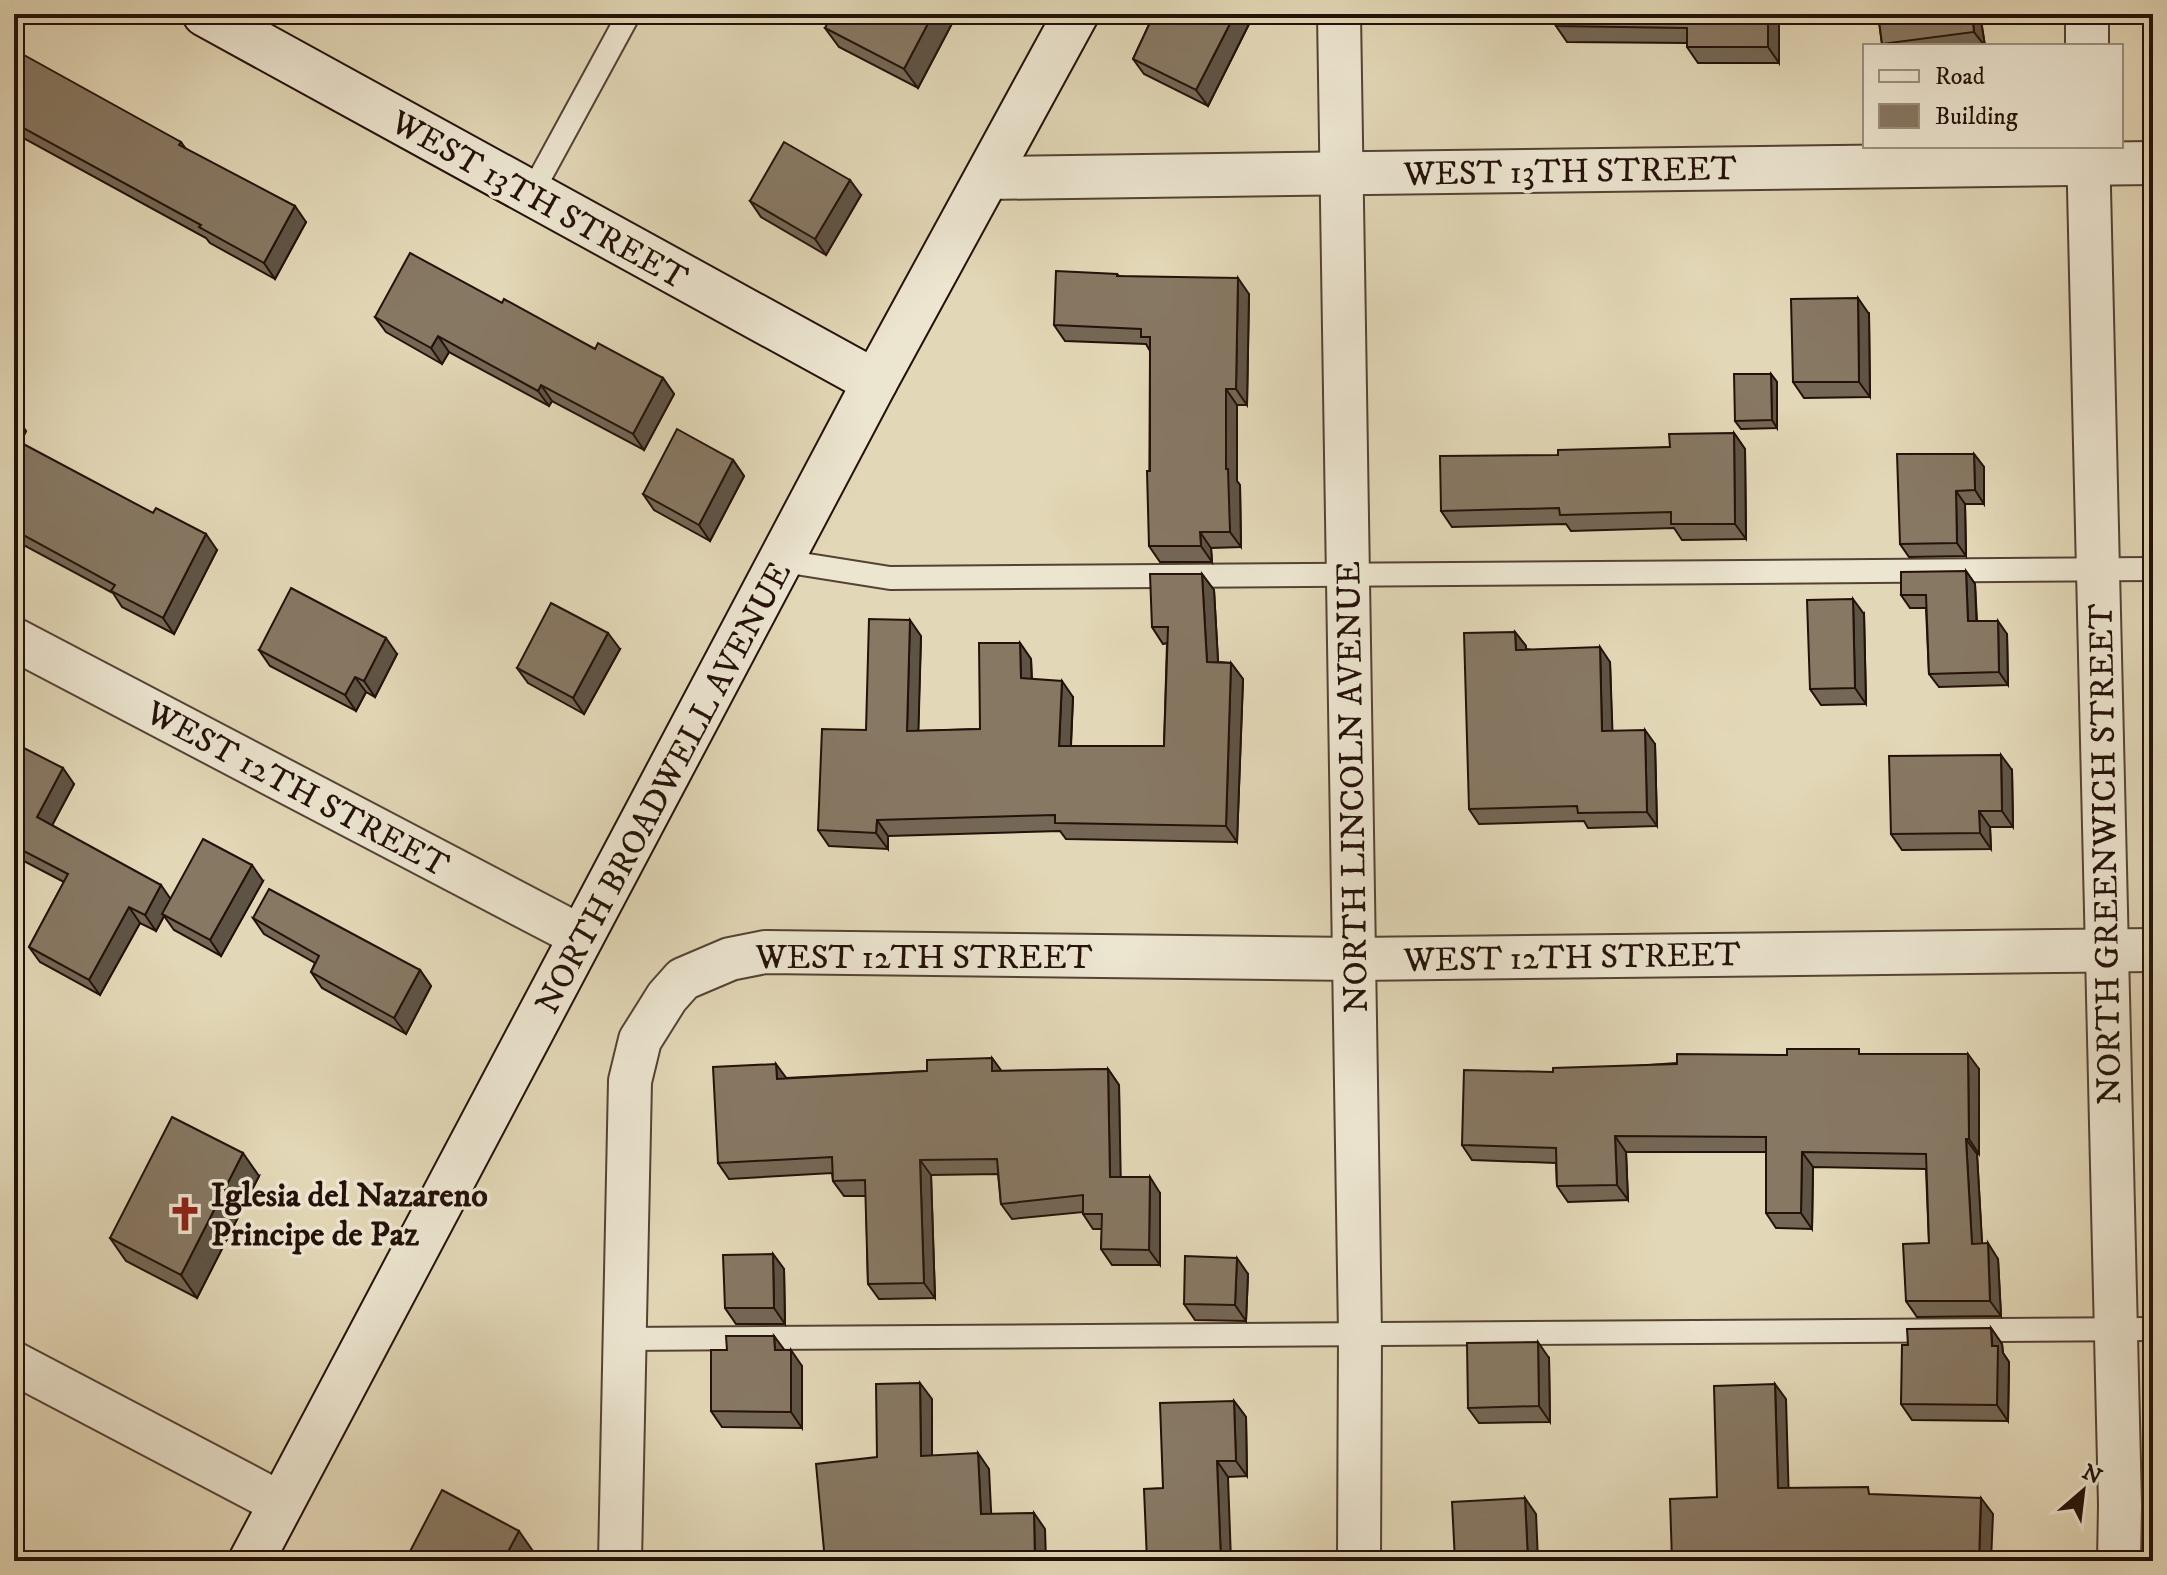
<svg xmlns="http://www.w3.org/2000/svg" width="2167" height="1575" viewBox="0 0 2167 1575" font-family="'IM FELL DW Pica',serif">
<rect width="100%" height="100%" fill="#e2d7b6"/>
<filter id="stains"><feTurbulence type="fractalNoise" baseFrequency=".0025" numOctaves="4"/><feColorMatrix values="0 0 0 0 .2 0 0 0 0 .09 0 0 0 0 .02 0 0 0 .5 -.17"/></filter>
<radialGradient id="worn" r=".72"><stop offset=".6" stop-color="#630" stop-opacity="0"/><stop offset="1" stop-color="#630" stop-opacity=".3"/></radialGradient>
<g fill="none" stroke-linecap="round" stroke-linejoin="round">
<g stroke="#544234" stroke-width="26">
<g id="lane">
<polyline points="531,194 629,14"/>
<polyline points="783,561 890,578 2153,569"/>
<polyline points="624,1339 2153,1329"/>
</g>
</g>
<g stroke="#544234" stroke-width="46">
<g id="street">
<polyline points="1339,14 1360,1334 1359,1561"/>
<polyline points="2087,14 2087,46"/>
<polyline points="2088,146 2120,1505 2119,1561"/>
<polyline points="988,178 2153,163"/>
<polyline points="14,639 582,937"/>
<polyline points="14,1363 282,1504"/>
<polyline points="620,1561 630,1081 640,1040 667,997 683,979 730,959 765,952 1354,959 2153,950"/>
</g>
</g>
<g stroke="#241109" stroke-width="48">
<g id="secondary">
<polyline points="205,14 875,382"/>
<polyline points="251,1561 875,382 1076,14"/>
</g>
</g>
<use href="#lane" stroke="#ece5d0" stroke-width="22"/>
<use href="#street" stroke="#ece5d0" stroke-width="42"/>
<use href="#secondary" stroke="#ece5d0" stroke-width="44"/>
</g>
<g fill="#746755" stroke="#241109" stroke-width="2">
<polygon points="957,14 918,88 839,47 825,28"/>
<polygon points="1154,14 1249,14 1252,18 1208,106 1144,74 1133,59"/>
<polygon points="1779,14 1779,63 1698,63 1687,47 1687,43 1567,42 1556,26"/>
<polygon points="1878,14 1980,14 1985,46 1884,46 1882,44"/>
<polygon points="14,73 181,142 186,149 306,222 275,279 210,243 206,238 14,133"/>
<polygon points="861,195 826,255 761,217 750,201"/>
<polygon points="1117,274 1119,276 1249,294 1247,405 1237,405 1237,481 1240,485 1241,547 1211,548 1212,562 1160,562 1149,546 1150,351 1146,344 1065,341 1054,325"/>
<polygon points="502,303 595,349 663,378 674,394 644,450 552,401 549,406 449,352 442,364 386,332 375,317"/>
<polygon points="1869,314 1870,397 1804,398 1793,382"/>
<polygon points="1771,374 1777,382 1777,428 1741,429 1735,421"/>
<polygon points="14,415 26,431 20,443 217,550 174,634 122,607 113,593 14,540"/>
<polygon points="1734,433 1745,449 1746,539 1682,540 1674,528 1571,531 1566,524 1452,527 1441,511 1558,455 1670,447"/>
<polygon points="1974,454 1984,467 1984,504 1965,504 1966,556 1909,557 1900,544"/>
<polygon points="733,460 744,476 710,541 654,510 643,494"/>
<polygon points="1966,571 1975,584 1977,621 2007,634 2008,685 1939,687 1929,674 1926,608 1910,608 1901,595"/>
<polygon points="1202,574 1214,590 1218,662 1231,663 1243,679 1237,842 1066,839 1060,831 888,836 888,849 829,846 818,830 866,730 921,636 918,731 980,729 1020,643 1031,659 1032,679 1073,697 1071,746 1164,746 1167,643 1163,644 1152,627"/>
<polygon points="1864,614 1866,704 1821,705 1810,689"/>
<polygon points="1515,632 1526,646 1526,649 1610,662 1612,731 1655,744 1657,826 1588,828 1584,821 1479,824 1469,809"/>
<polygon points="620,649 584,714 528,683 517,668"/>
<polygon points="259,650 397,654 375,697 366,692 356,711 270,666"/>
<polygon points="14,743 74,784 52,825 171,899 263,881 221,956 174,930 164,916 156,931 140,923 100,995 40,962 29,947 64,882 14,856"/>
<polygon points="2012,770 2013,827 1990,827 1991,849 1902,850 1891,834"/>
<polygon points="253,918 420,970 431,986 406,1034 322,988 311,972 315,963 264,934"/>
<polygon points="1863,1054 1979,1069 1979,1154 1977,1154 1982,1244 1998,1259 2001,1316 1917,1317 1906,1301 1929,1243 1926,1169 1813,1167 1812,1229 1776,1228 1766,1213 1766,1152 1626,1152 1628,1200 1568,1202 1557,1186 1556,1163 1472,1160 1462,1145 1553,1072 1787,1055"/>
<polygon points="992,1058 1001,1071 1108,1069 1119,1085 1120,1177 1160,1193 1160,1265 1112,1265 1101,1249 1102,1229 1093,1229 1083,1214 1083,1212 1012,1219 1001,1204 998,1174 931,1175 935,1298 879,1299 868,1284 866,1196 844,1196 833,1181 832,1173 729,1179 718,1163 786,1078 927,1071"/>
<polygon points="259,1176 197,1298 126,1261 110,1238"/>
<polygon points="773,1254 784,1269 785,1324 736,1324 725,1308"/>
<polygon points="1248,1274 1246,1321 1195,1320 1184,1304"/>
<polygon points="1991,1328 2002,1344 2003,1353 2009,1362 2008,1421 1912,1420 1901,1404 1908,1345"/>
<polygon points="774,1336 784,1350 802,1366 802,1428 722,1427 711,1411"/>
<polygon points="1549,1358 1550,1422 1479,1423 1468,1408"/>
<polygon points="1234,1401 1246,1417 1247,1476 1228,1477 1163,1488"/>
</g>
<g fill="#5e5445" stroke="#241109" stroke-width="2">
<polygon points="933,14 957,14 918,88 904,69"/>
<polygon points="1235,14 1249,14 1252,18 1208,106 1196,90"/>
<polygon points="1768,14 1779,14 1779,63 1768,47"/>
<polygon points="1972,14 1980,14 1985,46 1974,32"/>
<polygon points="850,180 861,195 826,255 815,239"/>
<polygon points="295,206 306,222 275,279 264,263"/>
<polygon points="1238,278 1249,294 1247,405 1236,389"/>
<polygon points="1858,298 1869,314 1870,397 1859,382"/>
<polygon points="438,336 449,352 442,364 431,348"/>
<polygon points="1771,374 1777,382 1777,428 1772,420"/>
<polygon points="663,378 674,394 644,450 633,434"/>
<polygon points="541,385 552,401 549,406 538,391"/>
<polygon points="1226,389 1237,405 1237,481 1240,485 1241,547 1230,532 1226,469"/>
<polygon points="14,416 26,431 16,450 14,448"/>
<polygon points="1734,433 1745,449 1746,539 1735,524"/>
<polygon points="1974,454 1984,467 1984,504 1975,490"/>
<polygon points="733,460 744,476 710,541 699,525"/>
<polygon points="1956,491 1965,504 1966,556 1957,543"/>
<polygon points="1200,532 1211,548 1212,562 1201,546"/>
<polygon points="206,534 217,550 174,634 163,618"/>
<polygon points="1966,571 1975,584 1977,635 1968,621"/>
<polygon points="1202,574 1214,590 1219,678 1207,662"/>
<polygon points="1853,599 1864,614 1866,704 1855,688"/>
<polygon points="910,620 921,636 918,747 907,731"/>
<polygon points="1998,621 2007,634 2008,685 1999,672"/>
<polygon points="1515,632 1526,646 1526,665 1516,650"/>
<polygon points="608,633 620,649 584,714 573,698"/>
<polygon points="386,638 397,654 375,697 364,681"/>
<polygon points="1020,643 1031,659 1032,694 1021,678"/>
<polygon points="1600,647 1610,662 1613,746 1602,731"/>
<polygon points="1231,663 1243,679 1237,842 1226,826"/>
<polygon points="355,677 366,692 356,711 345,695"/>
<polygon points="1062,681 1073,697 1070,762 1059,746"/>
<polygon points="1645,730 1655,744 1657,826 1647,812"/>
<polygon points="2001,755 2012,770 2013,827 2002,811"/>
<polygon points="63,768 74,784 48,833 37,817"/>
<polygon points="1979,811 1990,827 1991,849 1980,833"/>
<polygon points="877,820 888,836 888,849 876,833"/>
<polygon points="252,865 263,881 221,956 210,940"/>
<polygon points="161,885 172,901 156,931 145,915"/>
<polygon points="129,907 140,923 100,995 89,980"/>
<polygon points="420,970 431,986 406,1034 394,1018"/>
<polygon points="1968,1054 1979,1069 1979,1154 1969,1139"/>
<polygon points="992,1058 1003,1073 992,1071"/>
<polygon points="776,1064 787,1079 777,1079"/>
<polygon points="1108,1069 1119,1085 1121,1192 1110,1177"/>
<polygon points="1615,1136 1626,1152 1628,1200 1617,1185"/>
<polygon points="1966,1139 1977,1154 1983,1259 1972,1244"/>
<polygon points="1802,1152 1813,1167 1812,1229 1801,1213"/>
<polygon points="243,1153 259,1176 197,1298 181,1275"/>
<polygon points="920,1160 931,1175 935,1298 924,1283"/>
<polygon points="1150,1177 1160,1193 1160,1265 1149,1250"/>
<polygon points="1988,1243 1998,1259 2001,1316 1990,1301"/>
<polygon points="773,1254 784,1269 785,1324 774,1308"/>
<polygon points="1237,1258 1248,1274 1246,1321 1235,1305"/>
<polygon points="1991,1328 2002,1344 2003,1353 2009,1362 2008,1421 1997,1405"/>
<polygon points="774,1336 786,1352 775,1350"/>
<polygon points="1538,1342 1549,1358 1550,1422 1539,1406"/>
<polygon points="791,1350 802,1366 802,1428 791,1412"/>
<polygon points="920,1383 932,1399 932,1471 921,1456"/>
<polygon points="1775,1384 1786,1399 1789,1504 1778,1488"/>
<polygon points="1234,1401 1246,1417 1247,1476 1236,1461"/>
<polygon points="978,1453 989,1469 992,1530 981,1514"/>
<polygon points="1217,1461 1228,1477 1231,1561 1221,1561"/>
<polygon points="1525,1498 1536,1514 1538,1561 1528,1561"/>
<polygon points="1981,1498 1993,1514 1991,1561 1979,1561"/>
<polygon points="1034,1513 1045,1529 1046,1561 1035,1561"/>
<polygon points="519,1531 535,1554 531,1561 503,1561"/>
</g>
<g fill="#877863" stroke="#241109" stroke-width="2">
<polygon points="832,14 933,14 904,69 825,28"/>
<polygon points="1154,14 1235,14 1196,90 1133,59"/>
<polygon points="1556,14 1768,14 1768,47 1687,47 1687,28 1556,26"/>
<polygon points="1878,14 1972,14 1974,32 1882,44"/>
<polygon points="24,55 181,142 179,145 295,206 264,263 199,227 201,225 14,123 14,73"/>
<polygon points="784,142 850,180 815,239 750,201"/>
<polygon points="410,253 502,303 504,299 595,349 598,343 663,378 633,434 541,385 538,391 438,336 431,348 375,317"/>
<polygon points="1056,271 1117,274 1117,276 1238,278 1236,389 1226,389 1226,469 1228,469 1230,532 1200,532 1201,546 1149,546 1147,471 1150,471 1150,337 1141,337 1141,329 1054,325"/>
<polygon points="1858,298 1859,382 1793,382 1791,299"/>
<polygon points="1734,374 1771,374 1772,420 1735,421"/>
<polygon points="677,429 733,460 699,525 643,494"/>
<polygon points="1734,433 1735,524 1671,524 1671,512 1560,515 1559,508 1441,511 1440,456 1558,455 1558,450 1670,447 1669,434"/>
<polygon points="14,439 153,513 156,508 206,534 163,618 111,591 115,585 14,530"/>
<polygon points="1897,454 1974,454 1975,490 1956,491 1957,543 1900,544"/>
<polygon points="1966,571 1968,621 1998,621 1999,672 1929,674 1926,595 1901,595 1901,572"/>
<polygon points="1150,574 1202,574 1207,662 1231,663 1226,826 1055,823 1055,815 877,820 876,833 818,830 822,729 866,730 869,619 910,620 907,731 980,729 979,643 1020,643 1021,678 1062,681 1059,746 1164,746 1168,627 1152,627"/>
<polygon points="291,588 386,638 364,681 355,677 345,695 259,650"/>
<polygon points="1853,599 1855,688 1810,689 1807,600"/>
<polygon points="551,603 608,633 573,698 517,668"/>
<polygon points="1515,632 1516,650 1600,647 1602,731 1645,730 1647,812 1578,813 1577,806 1469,809 1464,633"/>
<polygon points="14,743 63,768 37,817 161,885 145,915 129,907 89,980 29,947 68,874 14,846"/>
<polygon points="2001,755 2002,811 1979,811 1980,833 1891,834 1889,756"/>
<polygon points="203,839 252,865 210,940 162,914"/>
<polygon points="269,889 420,970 394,1018 311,972 319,956 253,918"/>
<polygon points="1787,1049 1859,1049 1859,1054 1968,1054 1969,1139 1966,1139 1972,1244 1988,1243 1990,1301 1906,1301 1903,1244 1929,1243 1926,1154 1802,1152 1801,1213 1766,1213 1766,1137 1615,1136 1617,1185 1557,1186 1556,1148 1462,1145 1464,1070 1553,1072 1553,1068 1677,1064 1677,1054 1787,1055"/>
<polygon points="992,1058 992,1071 1108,1069 1110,1177 1150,1177 1149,1250 1101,1249 1102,1214 1083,1214 1083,1195 1001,1204 997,1159 920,1160 924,1283 868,1284 865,1180 833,1181 832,1157 718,1163 713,1067 776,1064 777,1079 927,1071 927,1060"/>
<polygon points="172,1117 243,1153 181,1275 110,1238"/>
<polygon points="773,1254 774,1308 725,1308 723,1255"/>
<polygon points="1185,1256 1237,1258 1235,1305 1184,1304"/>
<polygon points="1991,1328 1992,1346 1998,1346 1997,1405 1901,1404 1902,1345 1908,1345 1907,1329"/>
<polygon points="726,1336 774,1336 775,1350 791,1350 791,1412 711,1411 711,1350 727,1350"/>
<polygon points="1538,1342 1539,1406 1468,1408 1467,1343"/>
<polygon points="920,1383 921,1456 978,1453 981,1514 1034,1513 1035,1561 825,1561 816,1464 877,1457 876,1384"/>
<polygon points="1775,1384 1778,1488 1868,1487 1869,1494 1981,1498 1979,1561 1672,1561 1670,1499 1717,1497 1714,1386"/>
<polygon points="1234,1401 1236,1461 1217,1461 1221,1561 1147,1561 1144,1489 1163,1488 1160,1403"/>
<polygon points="442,1490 519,1531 503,1561 405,1561"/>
<polygon points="1525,1498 1528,1561 1455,1561 1452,1502"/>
</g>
<defs>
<g id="church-bare" transform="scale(2.76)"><path d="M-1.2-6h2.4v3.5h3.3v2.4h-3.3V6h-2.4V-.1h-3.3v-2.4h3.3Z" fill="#8f2418" stroke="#ece5d0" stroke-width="2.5" paint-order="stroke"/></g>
</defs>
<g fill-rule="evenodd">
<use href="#church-bare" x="185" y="1214"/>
</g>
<g text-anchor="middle" stroke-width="7" stroke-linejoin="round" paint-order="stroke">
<g font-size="34" fill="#241109" stroke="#ece5d0">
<text transform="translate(1570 170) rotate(-1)" y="12">WEST 13TH STREET</text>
<text transform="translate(540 199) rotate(29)" y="12">WEST 13TH STREET</text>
<text transform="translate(662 787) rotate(-62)" y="12">NORTH BROADWELL AVENUE</text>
<text transform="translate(1351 787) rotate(-91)" y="12">NORTH LINCOLN AVENUE</text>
<text transform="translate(298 788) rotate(28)" y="12">WEST 12TH STREET</text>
<text transform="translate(2104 854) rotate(-91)" y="12">NORTH GREENWICH STREET</text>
<text x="924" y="968">WEST 12TH STREET</text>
<text transform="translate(1572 956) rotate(-1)" y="12">WEST 12TH STREET</text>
</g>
<g font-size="34" font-weight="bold" fill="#241109" stroke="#ece5d0" text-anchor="start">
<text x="211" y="1206">Iglesia del Nazareno<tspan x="211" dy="39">Principe de Paz</tspan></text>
</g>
</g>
<rect width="2167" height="1575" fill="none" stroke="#e2d7b6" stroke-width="48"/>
<rect x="16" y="16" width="2135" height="1543" fill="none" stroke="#241109" stroke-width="4"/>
<rect x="24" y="24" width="2119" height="1527" fill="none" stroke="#241109" stroke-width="2"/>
<rect x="1863" y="44" width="260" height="104" fill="#ece5d0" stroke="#9c9080" stroke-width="2"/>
<rect x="1879" y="70" width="40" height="12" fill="#ece5d0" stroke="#9c9080" stroke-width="2"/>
<text x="1935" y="84" font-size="24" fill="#241109">Road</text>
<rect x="1879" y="104" width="40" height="24" fill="#877863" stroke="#9c9080" stroke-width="2"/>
<text x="1935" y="124" font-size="24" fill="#241109">Building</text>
<g transform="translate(2083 1491) rotate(28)" stroke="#ece5d0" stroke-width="6" paint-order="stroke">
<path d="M0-6L14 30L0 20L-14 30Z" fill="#241109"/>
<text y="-12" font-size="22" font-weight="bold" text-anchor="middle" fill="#241109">N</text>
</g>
<rect width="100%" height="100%" filter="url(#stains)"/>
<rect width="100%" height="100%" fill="url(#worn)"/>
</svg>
